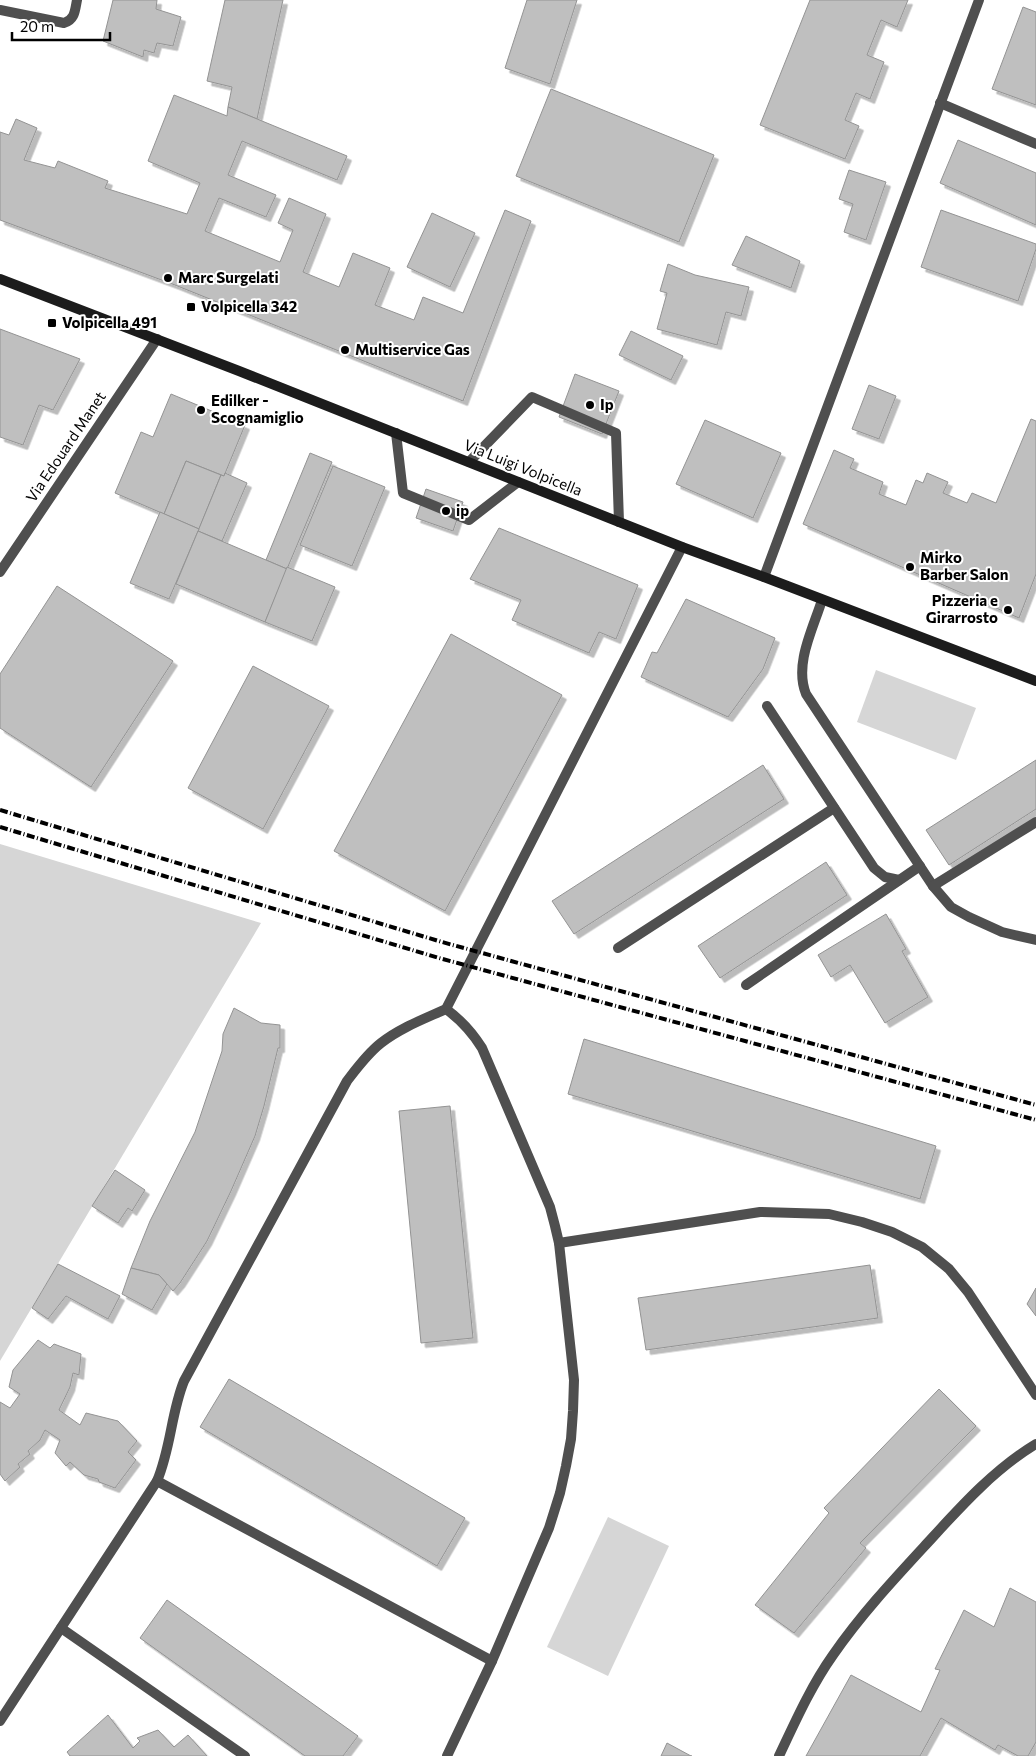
<svg xmlns="http://www.w3.org/2000/svg" width="1036" height="1756" viewBox="0 0 1036 1756" font-family="Commissioner,sans-serif">
<defs>
<filter id="shadow"><feDropShadow dx="4.5" dy="4.5" stdDeviation="0" flood-color="#0004"/></filter>
</defs>
<rect width="100%" height="100%" fill="#fff"/>
<g fill="#d6d6d6">
<polygon points="876,670 976,708 956,760 857,722"/>
<polygon points="0,844 261,923 0,1361"/>
<polygon points="608,1517 669,1546 608,1676 547,1647"/>
</g>
<g fill="#bfbfbf" stroke="#939393" filter="url(#shadow)">
<polygon points="113,0 157,0 156,9 181,17 173,46 157,43 154,53 144,50 143,57 103,41"/>
<polygon points="225,0 283,0 257,119 228,107 232,87 207,81"/>
<polygon points="527,0 577,0 550,84 505,68"/>
<polygon points="810,0 908,0 897,27 881,20 867,55 884,62 870,99 856,93 845,120 859,126 845,159 760,125"/>
<polygon points="1023,7 1036,12 1036,105 992,89"/>
<polygon points="551,89 714,155 679,242 516,176"/>
<polygon points="174,95 227,116 228,107 347,156 337,180 242,141 228,175 276,195 266,217 219,198 205,231 280,262 293,230 278,223 289,198 326,214 303,272 339,287 353,253 390,268 375,305 414,320 423,297 463,313 505,210 531,221 463,401 175,285 0,220 0,132 9,135 16,119 37,128 24,160 55,168 58,161 108,181 105,188 187,214 200,183 148,161"/>
<polygon points="958,140 1036,173 1036,225 940,183"/>
<polygon points="849,170 886,182 866,240 844,232 853,204 839,199"/>
<polygon points="941,210 1036,244 1036,249 1018,301 921,267"/>
<polygon points="432,213 475,233 450,287 407,267"/>
<polygon points="746,236 800,261 791,288 732,265"/>
<polygon points="668,264 695,275 749,287 741,316 726,312 717,345 657,329 667,293 660,291"/>
<polygon points="0,329 80,359 53,410 39,405 23,445 0,437"/>
<polygon points="631,331 683,356 671,380 619,355"/>
<polygon points="575,374 619,391 602,434 559,417"/>
<polygon points="869,385 896,396 879,439 852,429"/>
<polygon points="171,394 245,425 224,476 186,461 164,514 115,493 141,432 153,437"/>
<polygon points="1031,419 1036,421 1036,574 1019,618 803,524 834,450 854,459 850,468 883,482 879,494 906,505 916,480 923,483 927,473 948,482 943,493 967,503 972,493 996,503"/>
<polygon points="705,420 781,453 753,518 676,484"/>
<polygon points="310,453 332,462 287,569 266,560"/>
<polygon points="186,461 221,475 199,529 164,514"/>
<polygon points="333,466 385,487 352,566 300,545"/>
<polygon points="225,473 247,483 222,541 198,531 221,475 224,476"/>
<polygon points="426,489 463,502 453,531 416,518"/>
<polygon points="160,512 199,529 169,599 130,583"/>
<polygon points="499,528 638,585 616,639 599,632 589,653 512,620 521,600 470,579"/>
<polygon points="198,531 287,569 265,622 176,584"/>
<polygon points="287,567 335,587 312,641 265,622"/>
<polygon points="57,586 173,661 91,787 0,728 0,674"/>
<polygon points="686,599 775,638 763,669 728,717 641,677 652,652 657,653"/>
<polygon points="451,634 562,695 445,911 334,851"/>
<polygon points="253,666 329,706 263,829 188,788"/>
<polygon points="1036,760 1036,809 949,865 926,830"/>
<polygon points="763,765 784,799 574,934 552,901"/>
<polygon points="826,862 847,895 720,978 698,946"/>
<polygon points="886,914 906,949 902,951 928,997 885,1023 850,965 831,977 818,955"/>
<polygon points="234,1008 261,1023 280,1025 280,1048 278,1048 264,1106 255,1136 231,1191 207,1241 180,1283 173,1291 159,1275 131,1268 150,1221 195,1132 222,1051 223,1034"/>
<polygon points="584,1039 936,1146 920,1199 568,1094"/>
<polygon points="450,1106 473,1338 421,1343 399,1111"/>
<polygon points="115,1170 145,1190 132,1211 128,1208 118,1223 92,1206"/>
<polygon points="58,1264 120,1296 108,1319 66,1296 48,1319 32,1308"/>
<polygon points="870,1265 878,1318 646,1350 638,1298"/>
<polygon points="131,1268 159,1275 167,1284 152,1310 122,1294"/>
<polygon points="1036,1288 1036,1316 1027,1304"/>
<polygon points="38,1340 50,1348 54,1344 81,1354 79,1375 73,1373 70,1387 59,1410 80,1425 86,1413 118,1421 137,1441 128,1452 136,1460 115,1488 99,1482 98,1479 84,1475 70,1462 66,1466 55,1453 60,1440 45,1430 40,1440 28,1451 30,1454 18,1464 20,1467 5,1481 0,1474 0,1402 10,1408 20,1394 9,1387 13,1370"/>
<polygon points="229,1379 465,1518 437,1566 200,1427"/>
<polygon points="939,1389 976,1426 860,1543 866,1548 794,1633 755,1605 829,1513 824,1508"/>
<polygon points="1010,1588 1036,1602 1036,1742 1028,1756 1018,1756 998,1745 995,1750 941,1718 920,1756 806,1756 851,1675 921,1712 940,1670 935,1669 964,1610 994,1627"/>
<polygon points="167,1600 358,1736 343,1756 305,1756 140,1638"/>
<polygon points="108,1715 133,1748 140,1741 137,1738 158,1730 174,1747 188,1735 207,1756 70,1756 67,1752"/>
<polygon points="667,1743 691,1756 692,1756 661,1756"/>
</g>
<g fill="none" stroke-linecap="round" stroke-linejoin="round">
<g stroke="#4f4f4f" stroke-width="10">
<path d="M0,10L64,23C75,20 75,10 77,0"/>
<polyline points="396,433 403,493 469,520 518,482"/>
<polyline points="469,462 532,397 616,433 619,522"/>
<path d="M822,600C813,629 794,664 806,694L933,886L951,907L969,917L1002,932L1036,940"/>
<polyline points="767,706 874,868 885,877 899,880"/>
<polyline points="933,886 1036,822"/>
<polyline points="618,948 834,808"/>
<polyline points="746,985 920,866"/>
<polyline points="61,1628 245,1756"/>
</g>
<g stroke="#4f4f4f" stroke-width="10">
<polyline points="940,103 1036,144"/>
<polyline points="0,572 157,339"/>
<polyline points="764,577 979,0"/>
<path d="M446,1009C461,1020 472,1032 482,1048L550,1207L555,1226L559,1243L574,1380L573,1411L571,1439L566,1466L560,1493L549,1528L492,1661L447,1756"/>
<polyline points="559,1243 760,1212 829,1214 862,1222 892,1232 922,1247 949,1269 968,1292 1036,1395"/>
<polyline points="157,1481 492,1661"/>
<path d="M0,1721L157,1481C171,1448 171,1413 184,1381L347,1081C357,1068 367,1054 381,1043C400,1028 424,1019 446,1009L682,547"/>
<path d="M779,1756C795,1722 811,1686 833,1655C862,1613 897,1576 932,1538C963,1504 996,1468 1036,1444"/>
</g>
<polyline stroke="#1c1c1c" stroke-width="10" points="0,279 239,371 682,547 764,577 1036,681"/>
<g stroke="#000" stroke-width="4" stroke-dasharray="8 2.5 1 2.5" stroke-linecap="butt">
<polyline points="0,810 442,942 1036,1105"/>
<polyline points="0,827 439,958 1036,1120"/>
</g>
</g>
<g fill="#000" stroke="#fff" stroke-width="2">
<circle cx="168" cy="278" r="5"/>
<rect x="186" y="302" width="10" height="10" rx="2.5"/>
<rect x="47" y="318" width="10" height="10" rx="2.5"/>
<circle cx="345" cy="350" r="5"/>
<circle cx="590" cy="405" r="5"/>
<circle cx="201" cy="410" r="5"/>
<circle cx="446" cy="511" r="5"/>
<circle cx="910" cy="567" r="5"/>
<circle cx="1008" cy="610" r="5"/>
</g>
<g text-anchor="middle" stroke-width="4" stroke-linejoin="round" paint-order="stroke">
<g font-size="15" font-weight="bold" fill="#000" stroke="#fff" text-anchor="start">
<text x="178" y="283">Marc Surgelati</text>
<text x="201" y="312">Volpicella 342</text>
<text x="62" y="328">Volpicella 491</text>
<text x="355" y="355">Multiservice Gas</text>
<text x="211" y="406">Edilker -<tspan x="211" dy="17">Scognamiglio</tspan></text>
<text x="600" y="410">Ip</text>
<text x="456" y="516">ip</text>
<text x="920" y="563">Mirko<tspan x="920" dy="17">Barber Salon</tspan></text>
<text x="998" y="606" text-anchor="end">Pizzeria e<tspan x="998" dy="17">Girarrosto</tspan></text>
</g>
<g font-size="15" fill="#000" stroke="#fff">
<text transform="translate(66 447) rotate(-56)" y="5">Via Edouard Manet</text>
<text transform="translate(523 468) rotate(22)" y="5">Via Luigi Volpicella</text>
</g>
</g>
<path d="M12 32v8h98v-8" fill="none" stroke="#000000" stroke-width="2.5"/>
<text x="20" y="32" font-size="15" fill="#000000" stroke="#ffffff" stroke-width="4" paint-order="stroke">20 m</text>
</svg>
